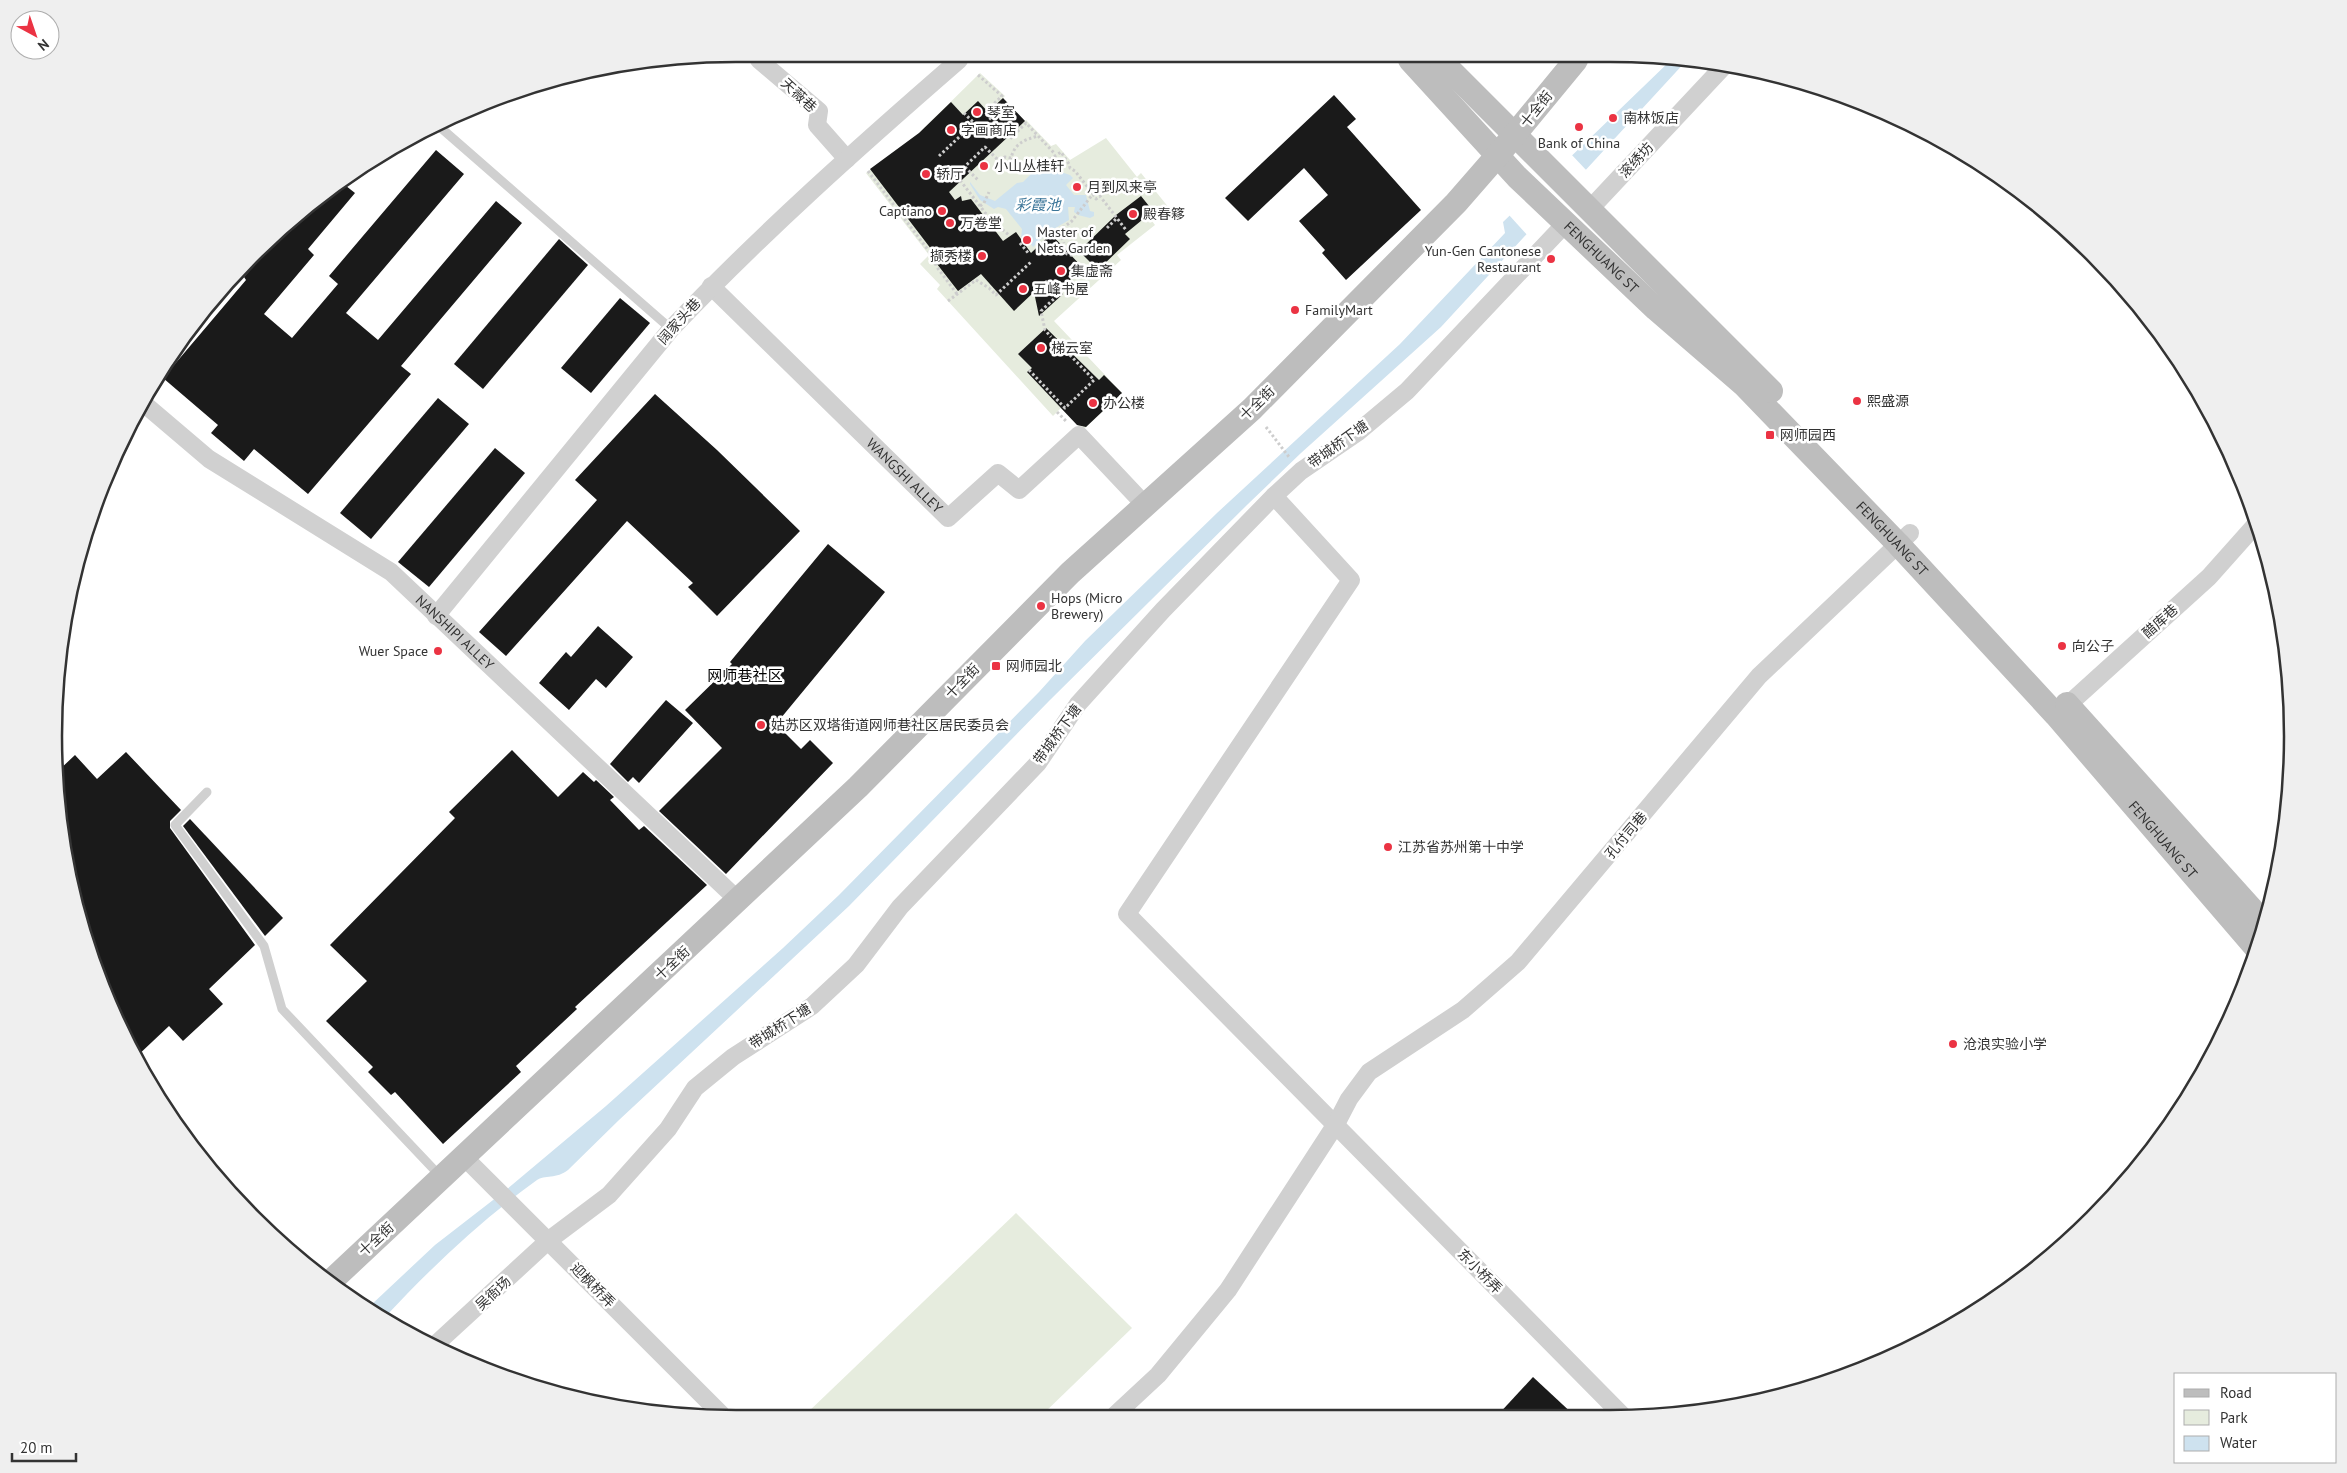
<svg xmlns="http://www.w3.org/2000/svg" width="2347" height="1473" viewBox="0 0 2347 1473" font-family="'PT Sans','Noto Sans SC',sans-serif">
<rect width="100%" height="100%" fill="#fff"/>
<g fill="#e6ecde">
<polygon points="980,73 1005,96 1003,98 1025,121 1026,120 1051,146 1056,144 1070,160 1106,138 1137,177 1141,173 1169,208 1152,221 1155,225 1117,255 1121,260 1054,321 1122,393 1083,430 1061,408 1053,416 937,289 940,285 920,264 929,255 866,173 919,133"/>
<polygon points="1016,1213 1132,1328 1042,1415 806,1414"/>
</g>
<g fill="#cee2ef">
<path d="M1671,60H1687L1441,327L1301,453L1248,504L1049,701L849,906L619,1120L568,1170C557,1179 544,1175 537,1180C482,1219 432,1267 386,1316L370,1306L435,1245L506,1190L606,1106L783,948L839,895L1039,692L1085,641L1217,513L1400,344L1505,233L1503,222Z"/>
<polygon points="1058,159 1061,161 1058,171 1070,175 1073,178 1066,185 1074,195 1086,195 1090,211 1094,212 1094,216 1090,218 1078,215 1074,212 1075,207 1068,207 1069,220 1047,233 1033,247 1027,239 1021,238 1022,229 1006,209 998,207 994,209 980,200 970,184 970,182 980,195 995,201 1017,183 1023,182 1032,173 1052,165"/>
</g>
<polygon fill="#fff" points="1570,153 1588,172 1529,237 1509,215"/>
<g fill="#1a1a1a">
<polygon points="1334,95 1356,119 1347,127 1421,210 1346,280 1322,253 1325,250 1299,221 1328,195 1304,168 1248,221 1225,198"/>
<polygon points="1003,98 1025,121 949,192 955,200 961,196 962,201 971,199 1003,241 1016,232 1031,253 1051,234 1083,268 1059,290 1063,294 1039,316 1034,292 1014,311 981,274 958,291 937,264 941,262 870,169 919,133 951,102 963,115 978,101 988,112"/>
<polygon points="436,150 464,174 346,313 378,340 496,201 522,223 401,366 411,374 308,494 254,449 244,461 211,433 218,425 163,378 246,280 244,277 287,227 341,182 355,193 308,249 314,255 264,314 292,338 338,284 329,276"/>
<polygon points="1141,196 1153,211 1125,234 1130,239 1098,270 1079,251 1116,215"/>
<polygon points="559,239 588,265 483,389 454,364"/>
<polygon points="620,298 650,323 591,393 561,368"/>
<polygon points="1046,328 1099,380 1104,375 1122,393 1086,427 1077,425 1027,372 1032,368 1018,354"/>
<polygon points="655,394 717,450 800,531 717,616 688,587 693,583 627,521 506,656 479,632 597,500 575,480"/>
<polygon points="438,398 469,424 371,539 340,513"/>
<polygon points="495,448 525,473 429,587 398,562"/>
<polygon points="828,544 885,592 776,724 801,749 810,740 833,763 726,874 659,811 722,748 685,710 732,664 730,662"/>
<polygon points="598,626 633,657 606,688 596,679 569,710 539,683 566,652 571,657"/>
<polygon points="666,700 693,723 639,783 633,777 628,782 610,764"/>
<polygon points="512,750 558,797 583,772 594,782 596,780 614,797 610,800 639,830 644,826 707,885 575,1007 577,1009 516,1066 521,1072 443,1144 395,1092 391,1095 368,1072 373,1067 326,1021 367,981 330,945 455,818 449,812"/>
<polygon points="126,752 181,810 170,821 170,828 255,945 209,989 223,1004 183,1041 169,1026 135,1058 124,1038 77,913 60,825 58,771 75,755 97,779"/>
<polygon points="190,819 283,918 265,936 183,826"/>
<polygon points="1533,1377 1576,1417 1496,1417"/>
</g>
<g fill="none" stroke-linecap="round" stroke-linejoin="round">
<g stroke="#cdcdcd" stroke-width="3" stroke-dasharray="2.5 2.5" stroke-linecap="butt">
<polyline points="978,75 1002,96 987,110"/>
<polyline points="986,114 1010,139 1026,123 1055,154"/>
<polyline points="939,156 974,123 964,113"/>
<polyline points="965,167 979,181"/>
<polyline points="868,171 935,259 936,266 957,294"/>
<polyline points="1029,173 1061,152 1069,164 1070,168 1075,171 1093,194 1071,222 1059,230 1064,243"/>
<polyline points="953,174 956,175 990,219 1010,236"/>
<path d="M956,175L985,147L998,160L1005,157L1011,158C1015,143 1024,140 1038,136"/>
<polyline points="1093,194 1096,199 1100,196 1126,230"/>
<polyline points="980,206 984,203 989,192"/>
<polyline points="1107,228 1117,218"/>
<polyline points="1055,242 1067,254 1075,256"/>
<polyline points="1020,243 1029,254"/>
<polyline points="1045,281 1058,295 1041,311 1045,330 1051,337"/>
<polyline points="948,301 976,280 989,288 996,295 1032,261"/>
<polyline points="1029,370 1065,408 1094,380 1068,353"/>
<polyline points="1057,412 1067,422"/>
<polyline points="1266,427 1289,457"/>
</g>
<g stroke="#d0d0d0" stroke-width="9">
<polyline points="441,128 671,329"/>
<polyline points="207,792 175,825 264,946 282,1009 441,1177"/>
</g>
<g stroke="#d0d0d0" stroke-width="18">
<polyline points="759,60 819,111 817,125 847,159"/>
<polyline points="1589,210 1724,66"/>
<path id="s1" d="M711,286L948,518L998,473L1019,490L1079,435L1144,504"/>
<path id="s2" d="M142,402L209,459L391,572L739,901"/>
<polyline points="1274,496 1351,580 1127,914 1625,1418"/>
<path d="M436,616L671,329C761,234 860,146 959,60"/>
<polyline points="2060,712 2209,577 2258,522"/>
<polyline points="464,1157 721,1414"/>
<polyline points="436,1344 549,1240 609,1195 668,1129 695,1088 733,1057 812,1006 856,965 900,907 1038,763 1078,704 1163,610 1274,496 1301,471 1358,432 1407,391 1566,223"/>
<polyline points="1115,1415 1158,1375 1228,1290 1336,1124 1349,1099 1369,1072 1463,1010 1518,962 1759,676 1910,533"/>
</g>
<g stroke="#bdbdbd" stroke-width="24">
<path id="s3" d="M1410,60L1517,177L1656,309L1744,385L1898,544L2056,715L2257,949"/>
<polyline points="1440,60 1771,391"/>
<polyline points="2067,704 2266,925"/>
<polyline points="329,1283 858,787 1070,573 1252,409 1456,203 1497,156 1576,60"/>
</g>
</g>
<g fill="#eb3343" stroke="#fff" stroke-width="2">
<circle cx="977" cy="112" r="5"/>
<circle cx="1613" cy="118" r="5"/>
<circle cx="1579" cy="127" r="5"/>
<circle cx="951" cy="130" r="5"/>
<circle cx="984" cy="166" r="5"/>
<circle cx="926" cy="174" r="5"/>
<circle cx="1077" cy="187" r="5"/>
<circle cx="942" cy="211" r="5"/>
<circle cx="1133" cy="214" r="5"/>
<circle cx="950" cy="223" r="5"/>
<circle cx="1027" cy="240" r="5"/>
<circle cx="982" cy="256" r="5"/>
<circle cx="1551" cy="259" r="5"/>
<circle cx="1061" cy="271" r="5"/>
<circle cx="1023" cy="289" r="5"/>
<circle cx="1295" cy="310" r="5"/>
<circle cx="1041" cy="348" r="5"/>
<circle cx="1857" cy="401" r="5"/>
<circle cx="1093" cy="403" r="5"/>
<rect x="1765" y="430" width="10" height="10" rx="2.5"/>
<circle cx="1041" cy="606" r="5"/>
<circle cx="2062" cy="646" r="5"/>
<circle cx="438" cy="651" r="5"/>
<rect x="991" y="661" width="10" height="10" rx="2.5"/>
<circle cx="761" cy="725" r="5"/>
<circle cx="1388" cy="847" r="5"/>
<circle cx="1953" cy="1044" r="5"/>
</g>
<g text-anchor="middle" stroke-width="5" stroke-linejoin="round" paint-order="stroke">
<g font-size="14" fill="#333" stroke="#fff">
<text transform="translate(799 95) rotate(43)" y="5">天薇巷</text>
<text transform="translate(1536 109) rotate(-51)" y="5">十全街</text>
<text transform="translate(1636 160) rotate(-47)" y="5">滚绣坊</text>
<text dy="5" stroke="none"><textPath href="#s3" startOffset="275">FENGHUANG ST</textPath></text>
<text transform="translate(679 321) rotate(-48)" y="5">阔家头巷</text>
<text transform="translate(1257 403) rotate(-44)" y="5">十全街</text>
<text transform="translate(1338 444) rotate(-36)" y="5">带城桥下塘</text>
<text dy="5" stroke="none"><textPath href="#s1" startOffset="271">WANGSHI ALLEY</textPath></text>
<text dy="5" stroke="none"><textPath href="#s3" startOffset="680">FENGHUANG ST</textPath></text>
<text transform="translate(2160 621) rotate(-42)" y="5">醋库巷</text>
<text dy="5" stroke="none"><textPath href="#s2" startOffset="390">NANSHIPI ALLEY</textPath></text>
<text transform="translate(962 681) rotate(-46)" y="5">十全街</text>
<text transform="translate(1057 734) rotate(-54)" y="5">带城桥下塘</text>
<text transform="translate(1626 835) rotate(-50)" y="5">孔付司巷</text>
<text dy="5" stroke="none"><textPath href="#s3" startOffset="1085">FENGHUANG ST</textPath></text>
<text transform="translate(672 963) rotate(-43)" y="5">十全街</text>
<text transform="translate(780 1026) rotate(-33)" y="5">带城桥下塘</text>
<text transform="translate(376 1239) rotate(-43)" y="5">十全街</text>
<text transform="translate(1480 1271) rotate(45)" y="5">东小桥弄</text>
<text transform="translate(593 1285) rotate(45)" y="5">迎枫桥弄</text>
<text transform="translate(493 1293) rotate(-43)" y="5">吴衙场</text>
</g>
<g font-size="14" fill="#333" stroke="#fff" text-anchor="start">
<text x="987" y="117">琴室</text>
<text x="1623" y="123">南林饭店</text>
<text x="961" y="135">字画商店</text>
<text x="1579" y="148" text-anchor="middle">Bank of China</text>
<text x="994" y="171">小山丛桂轩</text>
<text x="936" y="179">轿厅</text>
<text x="1087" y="192">月到风来亭</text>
<text x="932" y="216" text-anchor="end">Captiano</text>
<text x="1143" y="219">殿春簃</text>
<text x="960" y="228">万卷堂</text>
<text x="1037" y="237">Master of<tspan x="1037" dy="16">Nets Garden</tspan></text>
<text x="1541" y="256" text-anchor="end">Yun-Gen Cantonese<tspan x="1541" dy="16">Restaurant</tspan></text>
<text x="972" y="261" text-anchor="end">撷秀楼</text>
<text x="1071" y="276">集虚斋</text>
<text x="1033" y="294">五峰书屋</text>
<text x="1305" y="315">FamilyMart</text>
<text x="1051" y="353">梯云室</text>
<text x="1867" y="406">熙盛源</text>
<text x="1103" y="408">办公楼</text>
<text x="1780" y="440">网师园西</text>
<text x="1051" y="603">Hops (Micro<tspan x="1051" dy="16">Brewery)</tspan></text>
<text x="2072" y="651">向公子</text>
<text x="428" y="656" text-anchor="end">Wuer Space</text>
<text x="1006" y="671">网师园北</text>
<text x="771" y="730">姑苏区双塔街道网师巷社区居民委员会</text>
<text x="1398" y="852">江苏省苏州第十中学</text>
<text x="1963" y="1049">沧浪实验小学</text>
</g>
<g font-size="15" font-style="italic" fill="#3c7699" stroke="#fff">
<text x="1038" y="210">彩霞池</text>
</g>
<g font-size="15" fill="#000" stroke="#fff">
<text x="745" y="681">网师巷社区</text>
</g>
</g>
<path d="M0 0H2347V1473H0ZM736 62H1610A674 674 0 0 1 2284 736V736A674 674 0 0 1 1610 1410H736A674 674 0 0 1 62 736V736A674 674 0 0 1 736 62Z" fill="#efefef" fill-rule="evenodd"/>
<path fill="none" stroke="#333" stroke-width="2.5" d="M736 62H1610A674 674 0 0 1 2284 736V736A674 674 0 0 1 1610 1410H736A674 674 0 0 1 62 736V736A674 674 0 0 1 736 62Z"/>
<rect x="2174" y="1373" width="162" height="90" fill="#ffffff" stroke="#adadad"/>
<rect x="2184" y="1389" width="25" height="8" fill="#bdbdbd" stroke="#adadad"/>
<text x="2220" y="1398" font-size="15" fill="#333333">Road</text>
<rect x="2184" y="1410" width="25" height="15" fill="#e6ecde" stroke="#adadad"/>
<text x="2220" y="1423" font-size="15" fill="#333333">Park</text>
<rect x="2184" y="1436" width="25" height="15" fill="#cee2ef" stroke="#adadad"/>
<text x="2220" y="1448" font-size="15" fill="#333333">Water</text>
<g transform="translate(35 35) rotate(140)"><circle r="24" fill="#ffffff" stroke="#adadad"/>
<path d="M0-4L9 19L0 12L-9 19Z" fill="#eb3343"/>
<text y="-8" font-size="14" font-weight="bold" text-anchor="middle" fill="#333333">N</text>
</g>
<path d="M12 1453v8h64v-8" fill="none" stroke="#333333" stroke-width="2.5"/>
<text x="20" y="1453" font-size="15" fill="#333333" stroke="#ffffff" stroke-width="4" paint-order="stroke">20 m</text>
</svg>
